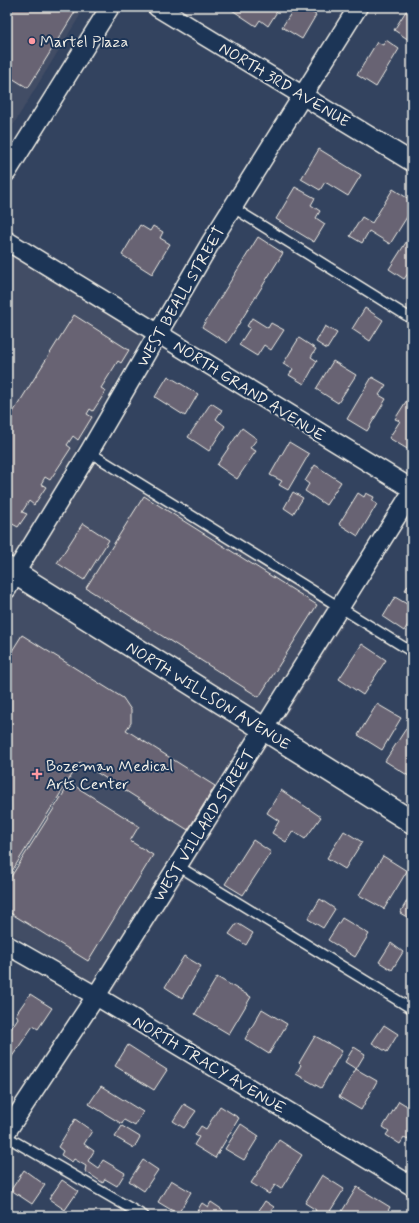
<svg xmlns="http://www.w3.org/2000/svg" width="419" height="1223" viewBox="0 0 419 1223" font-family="Mynerve,sans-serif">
<rect width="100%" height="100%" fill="#33435f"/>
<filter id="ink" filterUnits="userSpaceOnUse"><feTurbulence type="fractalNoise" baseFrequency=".025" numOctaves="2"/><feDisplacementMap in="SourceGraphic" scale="8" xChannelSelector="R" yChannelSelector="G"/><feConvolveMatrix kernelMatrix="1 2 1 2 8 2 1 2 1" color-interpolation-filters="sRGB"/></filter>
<g filter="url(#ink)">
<g fill="#434d65">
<polygon points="7,7 85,7 7,135"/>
<polygon points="7,249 144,335 75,451 348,617 111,994 7,931"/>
</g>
<g fill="#676373" stroke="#f4f1e8">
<polygon points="7,7 78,7 28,88 7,75"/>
<polygon points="230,7 280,7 268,26 260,20 256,26 229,8"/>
<polygon points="295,7 303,7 316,15 302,39 282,27"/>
<polygon points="406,11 412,15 412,42 394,30"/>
<polygon points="386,40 399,49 376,87 357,75 377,42 383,45"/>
<polygon points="319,149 361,175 348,196 325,182 320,190 301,179"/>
<polygon points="295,187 315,198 311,205 320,211 316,218 325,224 314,242 276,219"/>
<polygon points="393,189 412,201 412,209 390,244 369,231 362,243 350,236 362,217 372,223"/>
<polygon points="140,225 150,231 153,226 163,232 160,238 170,244 152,274 122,255"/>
<polygon points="412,233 412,268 404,279 389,269"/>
<polygon points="258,237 283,253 227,343 202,327"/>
<polygon points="365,308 383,320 370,341 352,329"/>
<polygon points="74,315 129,350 121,363 118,361 101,388 106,391 93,411 90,409 87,414 92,417 78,440 73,436 67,445 71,448 50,480 45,477 41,484 46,487 34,505 29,501 22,512 27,514 18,527 7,521 7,422"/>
<polygon points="252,318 268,328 271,323 284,330 271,350 264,345 257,356 239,345 250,328 247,326"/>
<polygon points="325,326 337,333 327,349 316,342"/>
<polygon points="299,338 316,349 311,357 317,361 304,384 289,375 293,369 283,364"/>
<polygon points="333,361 356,375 338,403 316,389"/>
<polygon points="168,376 198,394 185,416 155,397"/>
<polygon points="372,377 386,385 379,395 386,399 367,431 347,419"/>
<polygon points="412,392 412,446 409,450 389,438 400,421 395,419"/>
<polygon points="211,403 222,410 216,419 225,426 209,451 188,437"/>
<polygon points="242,428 257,439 250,448 256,451 237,479 217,465"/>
<polygon points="289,442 309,454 288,490 279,485 282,481 270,475"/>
<polygon points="315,465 341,482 326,505 305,491 309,484 305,481"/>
<polygon points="293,492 303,498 293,514 284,508"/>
<polygon points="358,493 364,497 366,493 374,497 372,501 377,504 358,536 339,524"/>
<polygon points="144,496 317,605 259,697 86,588"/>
<polygon points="83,523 109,540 84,580 57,563"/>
<polygon points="412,580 412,594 405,590"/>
<polygon points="395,597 412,607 412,618 404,631 383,617"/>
<polygon points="22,635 123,698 131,710 131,723 126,730 215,786 188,830 80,762 7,879 7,659"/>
<polygon points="362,644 386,660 363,695 339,679"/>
<polygon points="377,704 401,718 382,750 358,735"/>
<polygon points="411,721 412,722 412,778 385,761"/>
<polygon points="70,783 139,826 130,841 153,855 88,961 7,911 7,883"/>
<polygon points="281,790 321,817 305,839 293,831 286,842 272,833 279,821 267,813"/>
<polygon points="344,831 362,842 345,869 327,858"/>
<polygon points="253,840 271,852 243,895 225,884"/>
<polygon points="383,856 407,871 384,909 359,895"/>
<polygon points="412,892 412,920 400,913"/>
<polygon points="320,899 335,909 323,928 308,919"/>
<polygon points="342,918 369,934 355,957 328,940"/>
<polygon points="237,923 253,933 246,945 229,934"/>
<polygon points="391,943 403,952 392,970 379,962"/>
<polygon points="184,956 201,966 182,998 165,987"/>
<polygon points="217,977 251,997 229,1034 195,1014"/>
<polygon points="30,994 52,1008 38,1029 33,1026 11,1058 7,1055 7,1035 18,1018 16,1014"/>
<polygon points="262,1009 287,1024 269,1054 245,1039"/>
<polygon points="384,1025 398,1034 387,1052 372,1043"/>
<polygon points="315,1036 342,1051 321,1088 296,1074 301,1065 299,1063"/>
<polygon points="128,1045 167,1070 154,1090 115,1066"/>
<polygon points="354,1047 365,1054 356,1069 345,1062"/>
<polygon points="356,1069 377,1081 361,1110 339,1097"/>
<polygon points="101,1086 143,1112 135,1126 124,1120 122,1124 89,1104"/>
<polygon points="399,1101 412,1109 412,1133 408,1140 404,1138 400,1144 386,1135 389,1131 383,1127"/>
<polygon points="184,1104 196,1111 184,1128 173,1121"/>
<polygon points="220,1106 239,1118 215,1158 194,1145 199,1137 195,1135 201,1126 206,1129"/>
<polygon points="75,1119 92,1131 84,1144 94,1151 88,1161 98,1168 103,1160 125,1173 117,1186 105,1179 103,1183 85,1171 86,1166 74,1159 72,1162 61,1155 63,1151 58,1147"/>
<polygon points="241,1124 259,1136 244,1160 225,1149"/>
<polygon points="122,1126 140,1137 134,1148 115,1137"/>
<polygon points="279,1140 302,1155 281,1189 275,1185 269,1194 251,1183"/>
<polygon points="143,1160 158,1170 144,1191 129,1181"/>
<polygon points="24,1170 45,1185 32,1204 11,1190"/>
<polygon points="322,1175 344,1189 327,1216 313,1216 316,1210 305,1203"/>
<polygon points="62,1180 78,1191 65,1210 49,1199"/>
<polygon points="171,1180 191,1192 178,1214 158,1202"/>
<polygon points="357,1187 390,1207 385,1216 339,1216"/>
<polygon points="265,1201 274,1207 268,1216 258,1216 256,1215"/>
<polygon points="211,1202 223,1210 220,1216 194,1216 202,1203 208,1207"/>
</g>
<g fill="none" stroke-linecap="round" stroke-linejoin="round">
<g stroke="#f4f1e8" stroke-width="12">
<g id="service">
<polyline points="232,207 412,319"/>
<polyline points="89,452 412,652"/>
<polyline points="178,866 412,1009"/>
<polyline points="7,1137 144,1216"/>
</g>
</g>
<g stroke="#f4f1e8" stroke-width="21">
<g id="minor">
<polyline points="157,7 412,162"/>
<polyline points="7,172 110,7"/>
<polyline points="7,241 412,489"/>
<polyline points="7,589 15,573 89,452 211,242 358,7"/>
<polyline points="7,945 96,996 412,1186"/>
<polyline points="7,1131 96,996 412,492"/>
</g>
</g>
<g stroke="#f4f1e8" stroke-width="25">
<polyline id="tertiary" points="7,568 412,822"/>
</g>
<use href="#service" stroke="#1d3557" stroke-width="9"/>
<use href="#minor" stroke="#1d3557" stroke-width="18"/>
<use href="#tertiary" stroke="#1d3557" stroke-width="22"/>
</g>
</g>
<g fill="#ff9aa2" stroke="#1d3557" stroke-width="1.5">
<circle cx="32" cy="41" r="4"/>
<path d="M35 768h4v4h4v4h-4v4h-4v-4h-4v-4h4z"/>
</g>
<g text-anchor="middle" stroke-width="4" stroke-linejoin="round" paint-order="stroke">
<g font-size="16" fill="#f4f1e8" stroke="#1d3557" text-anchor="start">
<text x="40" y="47">Martel Plaza</text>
<text x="46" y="771">Bozeman Medical<tspan x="46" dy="18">Arts Center</tspan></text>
</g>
<g font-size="16" fill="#f4f1e8" stroke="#1d3557">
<text transform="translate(285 84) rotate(31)" y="6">NORTH 3RD AVENUE</text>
<text transform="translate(180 296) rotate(-60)" y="6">WEST BEALL STREET</text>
<text transform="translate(250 390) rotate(32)" y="6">NORTH GRAND AVENUE</text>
<text transform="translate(209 695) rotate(32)" y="6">NORTH WILLSON AVENUE</text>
<text transform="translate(203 825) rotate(-58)" y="6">WEST VILLARD STREET</text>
<text transform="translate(210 1064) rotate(31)" y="6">NORTH TRACY AVENUE</text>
</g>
</g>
<rect width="419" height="1223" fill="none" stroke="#1d3557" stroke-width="24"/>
<rect x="12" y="12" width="395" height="1199" fill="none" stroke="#f4f1e8" stroke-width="1.5" filter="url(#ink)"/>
</svg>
